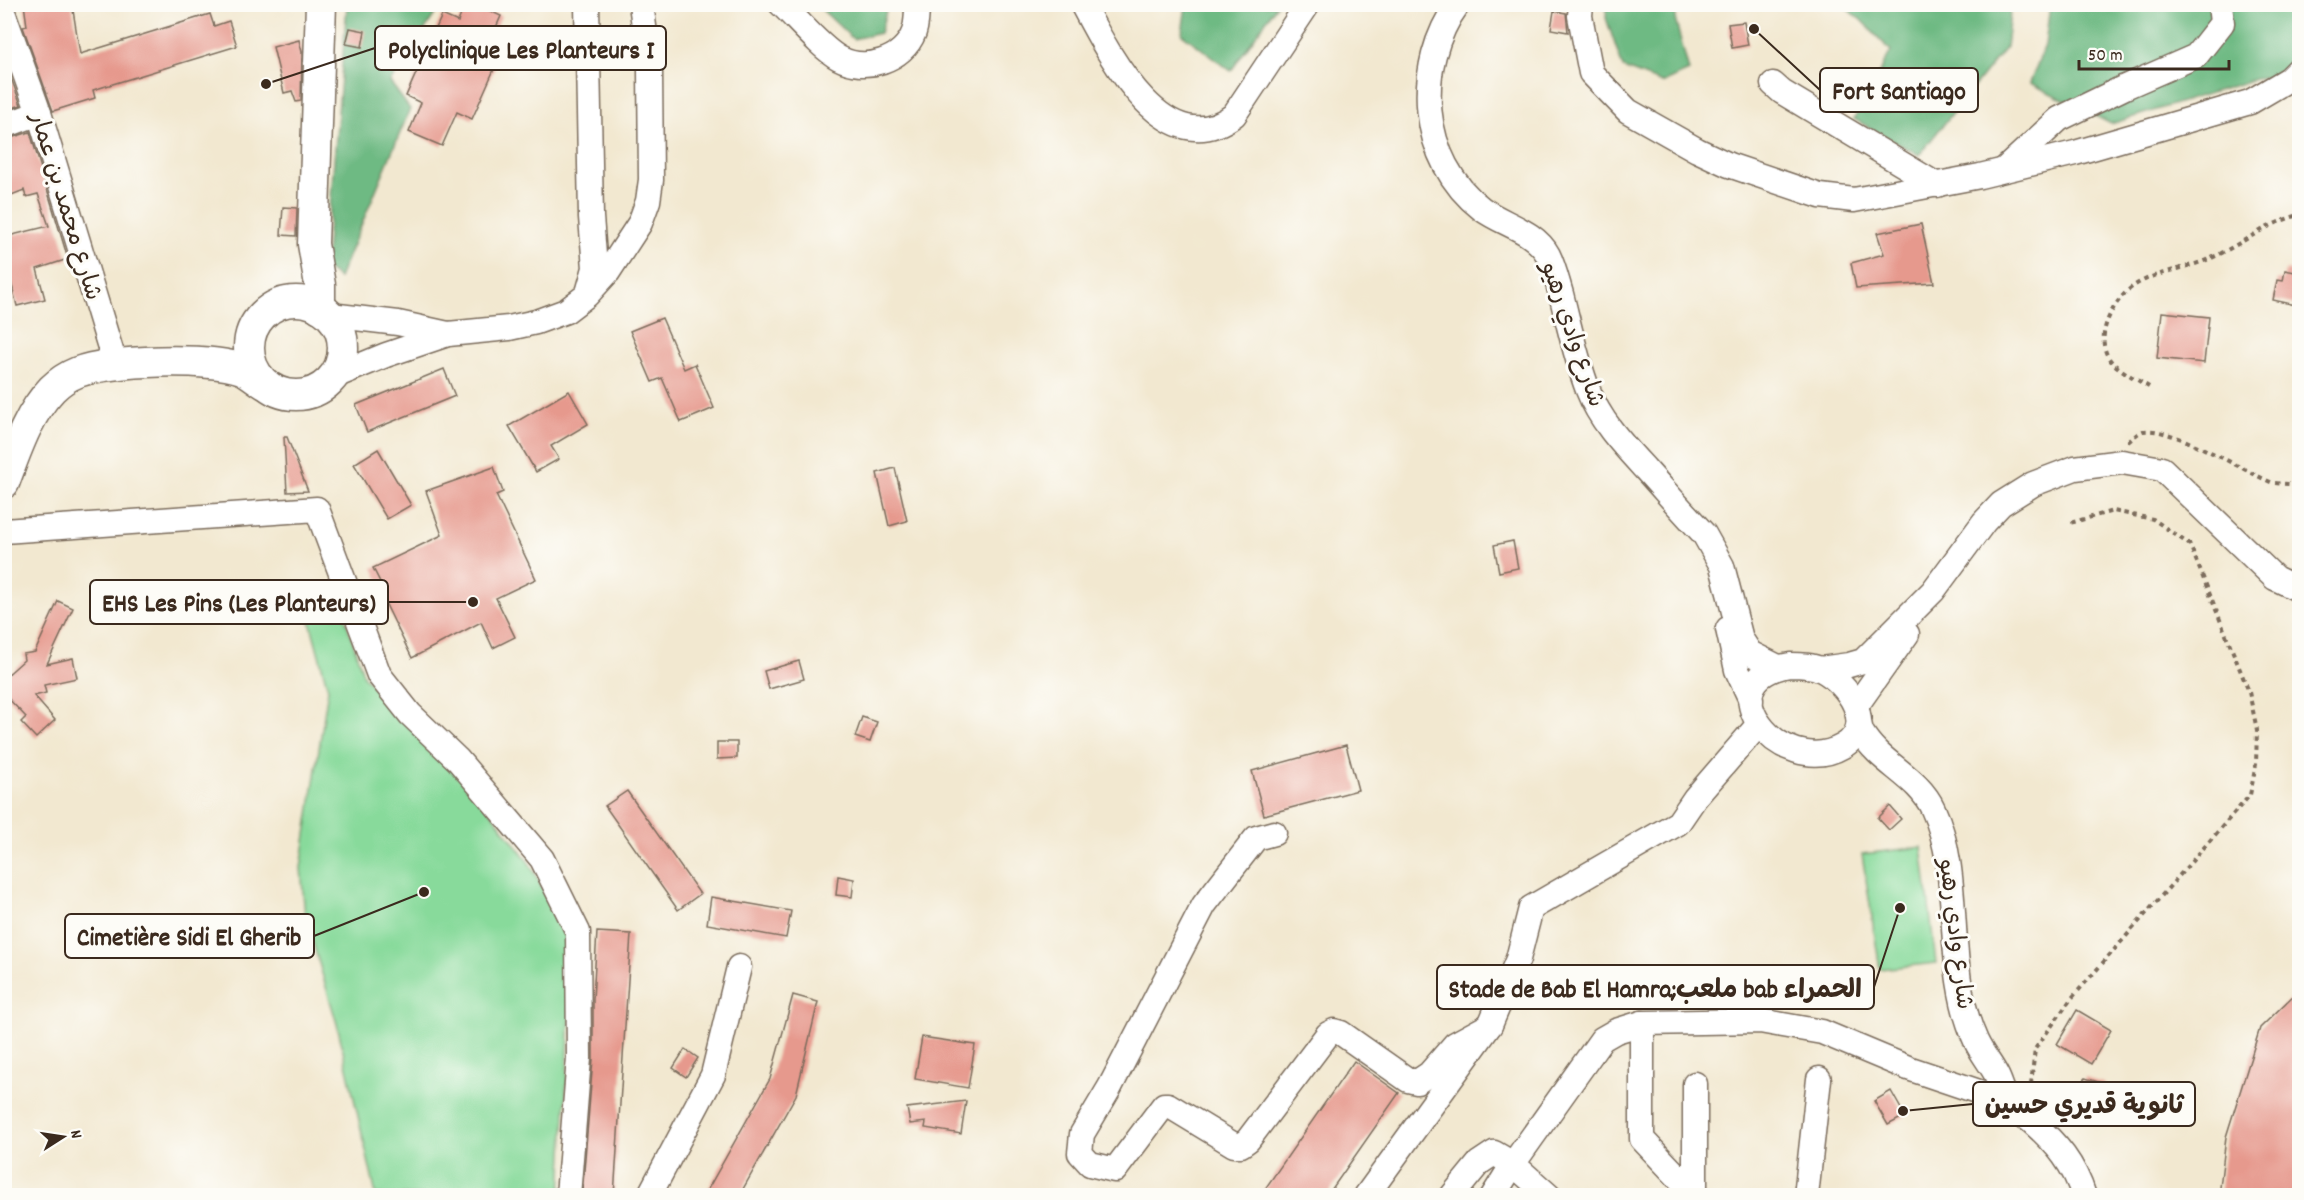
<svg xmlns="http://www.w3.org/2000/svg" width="2304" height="1200" viewBox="0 0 2304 1200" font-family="Dekko,'Playpen Sans Arabic',sans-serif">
<rect width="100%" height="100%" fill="#fdfcf7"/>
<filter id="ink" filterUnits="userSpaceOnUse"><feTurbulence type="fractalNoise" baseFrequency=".0167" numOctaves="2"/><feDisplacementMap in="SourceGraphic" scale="12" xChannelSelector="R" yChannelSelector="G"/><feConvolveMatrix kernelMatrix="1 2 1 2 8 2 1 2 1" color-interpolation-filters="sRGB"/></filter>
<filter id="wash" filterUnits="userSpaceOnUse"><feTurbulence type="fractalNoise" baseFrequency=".008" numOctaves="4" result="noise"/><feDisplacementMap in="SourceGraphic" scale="24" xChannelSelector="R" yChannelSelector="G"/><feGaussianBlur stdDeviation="1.35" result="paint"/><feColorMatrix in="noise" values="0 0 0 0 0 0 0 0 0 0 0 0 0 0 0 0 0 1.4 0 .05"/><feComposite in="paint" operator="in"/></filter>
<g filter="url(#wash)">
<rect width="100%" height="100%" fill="#f2e8d0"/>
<g fill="#88da9b" stroke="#62825c" stroke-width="1.5">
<polygon points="338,596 364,677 468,782 529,863 557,915 573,954 561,1195 376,1195 337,1024 305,916 301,868 328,689 305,602"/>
<polygon points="1922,847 1936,963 1880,969 1862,854"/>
</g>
<g fill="#6eba83" stroke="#547250" stroke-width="1.5">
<polygon points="347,5 441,5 390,82 410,109 339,278 325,268"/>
<polygon points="817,5 886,5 887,8 880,33 853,39"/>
<polygon points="1186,5 1186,4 1277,5 1231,71 1182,34"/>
<polygon points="1607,5 1678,5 1675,19 1689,71 1662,83 1623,68 1606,18"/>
<polygon points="1842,5 2011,5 2006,47 1919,155 1854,119 1891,51 1861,20"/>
<polygon points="2050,5 2299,5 2299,95 2262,77 2111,124 2030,83 2045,45"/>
</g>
<g id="blocks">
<g fill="#e6998d">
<polygon points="24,4 72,4 80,54 210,14 214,26 229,21 237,46 93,90 95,98 53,111 23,27 27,26"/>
<polygon points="465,4 475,4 501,16 490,41 504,47 472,119 457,112 442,146 409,132 421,103 406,96 442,15 458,22"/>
<polygon points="1554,11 1566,13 1568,32 1551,29"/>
<polygon points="1744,22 1748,45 1732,48 1728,24"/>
<polygon points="350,28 365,31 362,47 346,44"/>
<polygon points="299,40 302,52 301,101 296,102 292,91 284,93 273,47"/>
<polygon points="4,59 21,105 4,111"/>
<polygon points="30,132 68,259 37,269 45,299 17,306 8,269 11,268 4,237 49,226 38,194 26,197 24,190 4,198 4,140"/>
<polygon points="283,207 297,208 296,236 281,235"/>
<polygon points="1921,224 1934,283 1856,288 1851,263 1884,254 1877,233"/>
<polygon points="2285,270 2300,273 2300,306 2273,300 2277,280 2283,281"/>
<polygon points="2162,312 2209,317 2204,363 2157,358"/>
<polygon points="662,318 684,369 695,364 714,408 681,422 662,378 652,382 630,331"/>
<polygon points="444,369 455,396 367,432 356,405"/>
<polygon points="569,391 588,424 551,446 559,459 536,472 509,426"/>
<polygon points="284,437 287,437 308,491 287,492"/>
<polygon points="378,449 411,505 387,519 354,464"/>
<polygon points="494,467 503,492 496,495 536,579 496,598 515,637 493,648 481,622 412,658 377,586 381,584 373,568 442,535 426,491"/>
<polygon points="895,468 907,521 889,526 877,473"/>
<polygon points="1513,541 1518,568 1499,572 1494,545"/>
<polygon points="58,601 73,608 47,664 73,658 77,678 44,685 46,693 34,696 55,720 36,738 21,722 26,717 4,694 4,678 24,660 23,654 35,652"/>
<polygon points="799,661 804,679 769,689 764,671"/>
<polygon points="862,717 877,722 870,742 855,737"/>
<polygon points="717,742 737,742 737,758 717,759"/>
<polygon points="1346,745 1358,790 1264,815 1252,771"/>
<polygon points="627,791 700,894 678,910 605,806"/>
<polygon points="1890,806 1901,819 1889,830 1878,818"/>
<polygon points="838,876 854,879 852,897 836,895"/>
<polygon points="711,897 791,911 786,938 707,924"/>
<polygon points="597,932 631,934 614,1196 582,1196 593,1059 593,999"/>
<polygon points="2300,989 2300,1196 2219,1196 2226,1137 2260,1028"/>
<polygon points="793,995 818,1002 796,1095 739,1196 704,1196 770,1079"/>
<polygon points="2077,1010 2111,1030 2091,1064 2057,1044"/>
<polygon points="922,1037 975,1045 968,1088 915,1079"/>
<polygon points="685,1049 698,1058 686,1077 673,1068"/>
<polygon points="1354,1061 1399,1093 1327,1196 1260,1196"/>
<polygon points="2085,1078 2105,1084 2101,1100 2080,1094"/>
<polygon points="1891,1091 1905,1116 1888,1125 1874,1101"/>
<polygon points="966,1101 961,1134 925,1128 926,1122 910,1124 907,1108"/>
</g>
</g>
</g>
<g filter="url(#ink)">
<use href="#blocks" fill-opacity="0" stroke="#7b6c5c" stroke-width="1.5"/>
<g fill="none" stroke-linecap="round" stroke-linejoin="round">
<g stroke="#7b6c5c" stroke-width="27">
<g id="minor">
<polyline points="587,4 591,217 595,268 588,293"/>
<path d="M781,4C797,19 821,48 839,58C865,72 903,61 914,32C917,23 917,14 917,4"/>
<path d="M1082,4C1108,53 1165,167 1234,115L1308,4"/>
<path d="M1458,4C1413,65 1419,161 1482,209C1504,225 1534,230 1548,255C1554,267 1557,281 1561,294C1569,325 1576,359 1588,390C1600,421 1623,445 1646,470C1665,491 1684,513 1704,534L1722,566L1741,639L1750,653L1778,667"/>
<polyline points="1581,4 1580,16 1591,73 1628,111 1697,150 1729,165 1820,196 1854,200 1980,176 2075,153 2250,102 2289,79 2300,68"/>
<polyline points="4,15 39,113 115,364"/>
<polyline points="1773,84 1782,92 1937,185"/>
<polyline points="4,126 39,113"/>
<polyline points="2006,168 2059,119 2125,87 2196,56 2222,23 2220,4"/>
<polyline points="330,315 398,323 448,334"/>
<polyline points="335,376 386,355 448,334 509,328 536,322 566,311 587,295 608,272 640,223 648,201 651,180 650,70 641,4"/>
<polyline points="4,531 317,509 379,675 410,714 458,760 542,859 578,932 579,1058 568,1196"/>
<polyline points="1728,629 1737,670 1751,700"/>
<path d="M1790,665C1801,665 1812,665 1822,670C1847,683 1878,726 1843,746C1781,782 1701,680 1790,665Z"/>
<polyline points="1820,669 1849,665 1863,661 1933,591 1984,522 2001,504 2033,484 2075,468 2122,462 2162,469 2275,578 2300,590"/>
<polyline points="1856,706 1907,634"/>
<path d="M1857,711C1859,718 1859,727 1862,733C1880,764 1918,776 1933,809C1965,878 1942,968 1976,1041C1982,1054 1991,1064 1997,1076C2001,1084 2003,1094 2008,1101C2014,1109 2025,1116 2032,1122C2057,1144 2074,1164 2084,1196"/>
<polyline points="1274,833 1256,838 1204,905 1110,1087 1082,1134 1080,1153 1090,1164 1115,1170 1164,1105 1168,1105 1234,1145 1241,1145 1248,1140 1328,1034 1334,1031 1341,1033 1408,1080 1417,1082 1429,1074 1455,1044 1490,1025"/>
<polyline points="1642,1023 1642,1139 1695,1195"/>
<polyline points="649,1196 713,1075 739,967"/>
<polyline points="1366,1196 1490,1025 1518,959 1531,908 1678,823 1695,798 1759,724"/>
<polyline points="1452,1196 1479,1163 1494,1153 1513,1164 1549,1196"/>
<polyline points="1493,1196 1513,1164 1602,1039 1616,1031 1642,1023 1760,1021 1822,1032 1908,1068 2009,1102"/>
<polyline points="1695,1196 1695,1084"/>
<polyline points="1806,1196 1819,1079"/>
</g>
</g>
<g stroke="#7b6c5c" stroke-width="33">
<g id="major">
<circle cx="296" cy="348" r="47"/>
<polyline points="320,308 320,285 313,244 321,4"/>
<path d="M4,483C16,451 28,414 52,389C59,382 68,376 78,372C109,360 211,357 242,369C249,372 257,379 265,384"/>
</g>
</g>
<g stroke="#7b6c5c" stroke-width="4" stroke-dasharray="4.5 4.5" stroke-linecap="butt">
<path d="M2149,387C2138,380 2124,373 2114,364C2090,342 2112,300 2135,285C2156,272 2185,269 2209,259C2240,246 2265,223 2300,215"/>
<path d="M2128,442C2133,438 2137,433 2143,431C2172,426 2243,471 2273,483L2290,484L2300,481"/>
<polyline points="2030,1093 2035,1049 2071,999 2250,795 2256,764 2257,730 2249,692 2190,545 2153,519 2113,511 2070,523"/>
</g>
<use href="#minor" stroke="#fff" stroke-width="24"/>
<use href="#major" stroke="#fff" stroke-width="30"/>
</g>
</g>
<g text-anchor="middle" stroke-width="6" stroke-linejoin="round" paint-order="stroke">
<g font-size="24" fill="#3b2a1e" stroke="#fdfcf7">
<text transform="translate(67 206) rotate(73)" y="8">شارع محمد بن عمار</text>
<text transform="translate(1574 334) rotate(71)" y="8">شارع وادي رهيو</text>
<text transform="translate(1957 934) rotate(83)" y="8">شارع وادي رهيو</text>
</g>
</g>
<path fill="none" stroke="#3b2a1e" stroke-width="2" d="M266 84L375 48M1754 29L1820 90M473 602L388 602M424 892L314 936M1900 908L1874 987M1903 1111L1973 1104"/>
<g fill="#3b2a1e" stroke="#fdfcf7" stroke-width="2">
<circle cx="266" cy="84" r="6"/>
<circle cx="1754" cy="29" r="6"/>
<circle cx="473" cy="602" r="6"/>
<circle cx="424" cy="892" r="6"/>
<circle cx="1900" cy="908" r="6"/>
<circle cx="1903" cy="1111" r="6"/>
</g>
<g fill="#fdfcf7" stroke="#3b2a1e" stroke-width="2">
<rect x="375" y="26" width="291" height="44" rx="6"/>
<rect x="1820" y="68" width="158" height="44" rx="6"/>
<rect x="90" y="580" width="298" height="44" rx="6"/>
<rect x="65" y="914" width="249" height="44" rx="6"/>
<rect x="1437" y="965" width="437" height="44" rx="6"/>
<rect x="1973" y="1082" width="222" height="44" rx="6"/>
</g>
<g font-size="26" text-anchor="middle" font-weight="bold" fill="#3b2a1e">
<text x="521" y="58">Polyclinique Les Planteurs I</text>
<text x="1899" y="99">Fort Santiago</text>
<text x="239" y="611">EHS Les Pins (Les Planteurs)</text>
<text x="189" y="945">Cimetière Sidi El Gherib</text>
<text x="1655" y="997">Stade de Bab El Hamra;ملعب bab الحمراء</text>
<text x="2084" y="1113">ثانوية قديري حسين</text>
</g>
<rect width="2304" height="1200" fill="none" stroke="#fdfcf7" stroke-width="24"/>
<g transform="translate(63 1137) rotate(78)" stroke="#fdfcf7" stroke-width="4.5" paint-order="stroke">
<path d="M0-4.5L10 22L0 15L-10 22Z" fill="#3b2a1e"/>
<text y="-9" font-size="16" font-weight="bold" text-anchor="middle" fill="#3b2a1e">N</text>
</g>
<path d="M2079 60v9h150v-9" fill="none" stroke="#3b2a1e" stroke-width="3"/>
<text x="2088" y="60" font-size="18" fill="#3b2a1e" stroke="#fdfcf7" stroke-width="4.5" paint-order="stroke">50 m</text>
</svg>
